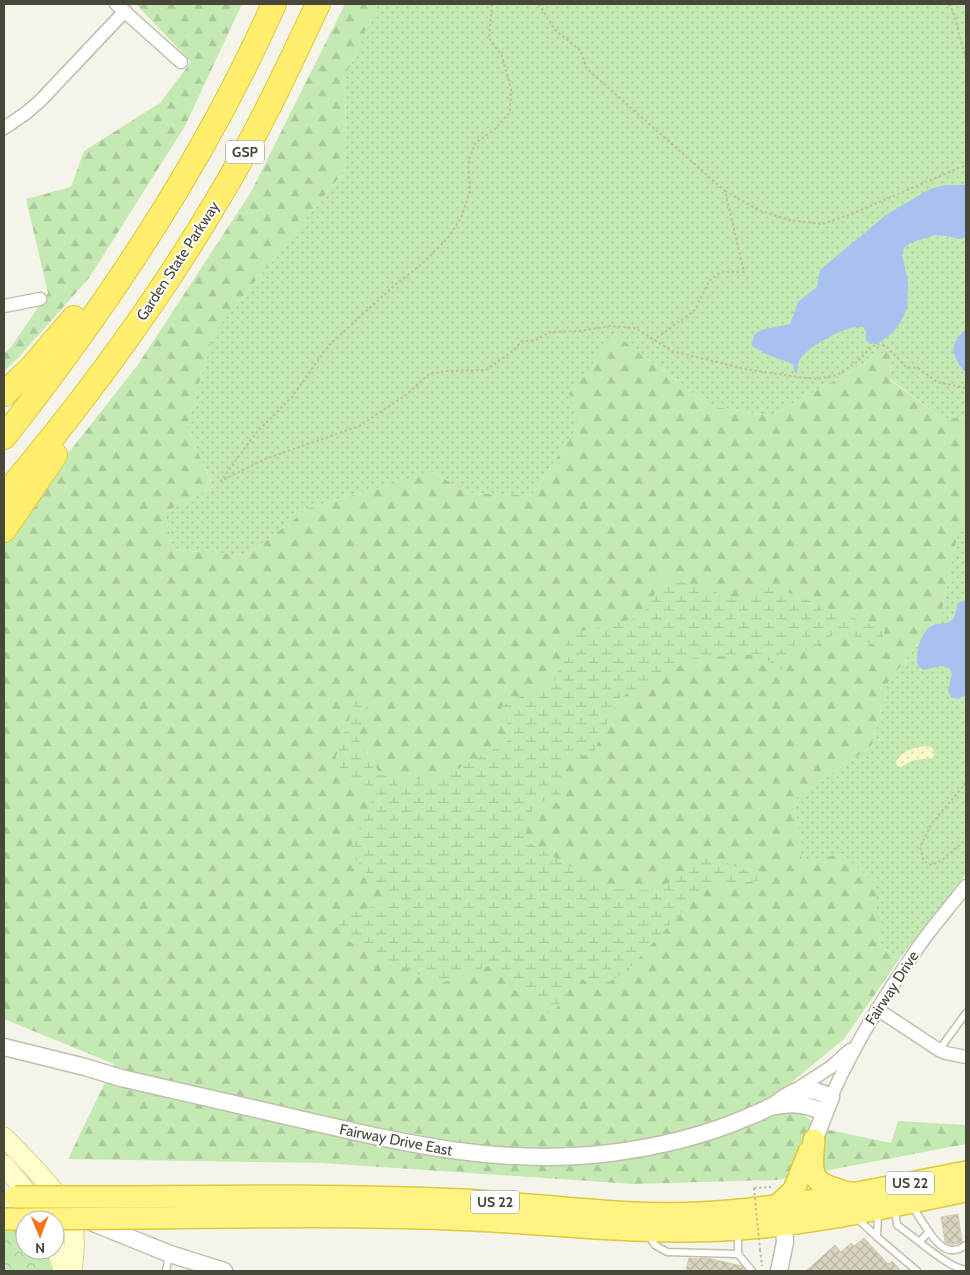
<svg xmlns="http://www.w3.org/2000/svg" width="970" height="1275" viewBox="0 0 970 1275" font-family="Cabin,sans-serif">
<defs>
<pattern id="grass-dots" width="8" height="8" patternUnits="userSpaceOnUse" patternTransform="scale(1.25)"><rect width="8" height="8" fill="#c4e9b3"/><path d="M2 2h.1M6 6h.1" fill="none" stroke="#aac99b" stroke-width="1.8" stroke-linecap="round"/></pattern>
<pattern id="forest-firs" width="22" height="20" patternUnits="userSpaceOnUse" patternTransform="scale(1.25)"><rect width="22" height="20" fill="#c4e9b3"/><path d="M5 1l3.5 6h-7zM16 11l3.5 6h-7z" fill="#aac99b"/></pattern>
<pattern id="wetland-marsh" width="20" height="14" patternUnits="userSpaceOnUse" patternTransform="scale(1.25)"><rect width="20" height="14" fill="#c4e9b3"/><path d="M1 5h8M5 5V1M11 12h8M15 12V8" fill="none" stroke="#aac99b"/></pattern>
<pattern id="sand-dots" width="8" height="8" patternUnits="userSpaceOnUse" patternTransform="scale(1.25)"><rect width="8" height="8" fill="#f8f9c7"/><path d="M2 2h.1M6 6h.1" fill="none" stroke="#d6d7ac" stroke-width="1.8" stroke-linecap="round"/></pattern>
<pattern id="park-crowns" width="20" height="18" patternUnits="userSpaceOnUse" patternTransform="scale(1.25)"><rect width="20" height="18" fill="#c4e9b3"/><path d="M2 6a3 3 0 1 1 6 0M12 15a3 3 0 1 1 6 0" fill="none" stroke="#aac99b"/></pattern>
<pattern id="building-cross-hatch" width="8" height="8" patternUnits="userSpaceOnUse" patternTransform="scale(1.25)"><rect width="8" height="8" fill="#d7d3bf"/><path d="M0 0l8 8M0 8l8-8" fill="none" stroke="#bab6a5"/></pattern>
</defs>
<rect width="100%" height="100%" fill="#f5f4ea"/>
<g fill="url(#grass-dots)">
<polygon points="378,4 966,4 966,417 943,419 890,379 894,347 771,416 710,406 615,334 579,424 532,495 467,493 433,472 309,508 247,555 174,550 164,513 213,487 187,426 214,332 345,170 346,75"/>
<polygon points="966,530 966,874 900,958 880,946 874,884 843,854 802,862 794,799 871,747 888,682 941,614 958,532"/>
</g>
<g fill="url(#forest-firs)">
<polygon points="136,4 242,4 185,126 89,278 19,357 4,371 4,354 11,347 48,293 26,199 71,187 84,151 160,103 191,62"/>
<polygon points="345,4 378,4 346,75 345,170 214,332 187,426 213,487 164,513 174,550 247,555 309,508 433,472 467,493 532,495 579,424 569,394 615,334 710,406 771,416 894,347 890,380 943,419 966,417 966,530 958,532 941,614 888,682 871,747 794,799 802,861 843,854 875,884 880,946 900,958 844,1039 793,1081 797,1111 825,1129 891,1143 898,1121 966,1125 966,1144 777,1180 633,1184 322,1163 68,1159 114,1064 4,1019 4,540 44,484 137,366 251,192"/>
</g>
<polygon fill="url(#wetland-marsh)" points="665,576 740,600 771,586 885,630 879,648 840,629 810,653 795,643 781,671 760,654 695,658 619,698 594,751 561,766 561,803 535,800 524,840 610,889 658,890 710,856 768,880 706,886 626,972 594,990 574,971 566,995 549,1018 537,987 515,991 491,965 439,984 346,940 337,917 390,902 349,851 373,799 334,762 356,698 369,698 358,739 381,775 436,781 513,738 501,706 555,680 570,634 641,617"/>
<path fill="url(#sand-dots)" d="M929,746C934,748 935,753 933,758L914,760L900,767L897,766L896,761C903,750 917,746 929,746Z"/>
<polygon fill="url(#park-crowns)" points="4,1228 25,1228 25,1250 46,1250 52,1271 4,1271"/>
<g fill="#a7c2f1">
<path d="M945,185H966V237L960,239L946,236L935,235L910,243L904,248L902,255L908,281L907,309L899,325L889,336L877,344H870L866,340V331L863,327C848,324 806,347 799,361C798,364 797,369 797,372L795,373L793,364L768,355L752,346L754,335L761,330L790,324L798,302L817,287L820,270L886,215L930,189Z"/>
<path d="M966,329V371H964C950,353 949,345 966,329Z"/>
<path d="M966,600V695L958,699L951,697L948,691L952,673L949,668L941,666L923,670L918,665C915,652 921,628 936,624C941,623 947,624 951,621C956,618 956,608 958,603Z"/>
</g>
<g fill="url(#building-cross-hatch)" stroke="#d2cdb2">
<polygon points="958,1214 962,1242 950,1245 945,1242 941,1217"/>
<polygon points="864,1238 888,1264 892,1261 901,1271 806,1271 835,1245 841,1252 851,1243 854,1246"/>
<polygon points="689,1258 699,1259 700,1258 707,1258 742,1266 746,1271 694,1271 686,1269"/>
</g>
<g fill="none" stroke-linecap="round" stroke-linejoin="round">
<g stroke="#c1bfac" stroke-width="9">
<g id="service">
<polyline points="939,1050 966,1013"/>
<polyline points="912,1206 929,1232 920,1241"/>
<path d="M895,1209L897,1225C915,1237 946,1267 966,1270"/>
<polyline points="857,1218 877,1237 878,1213"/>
<polyline points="738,1232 738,1254"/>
<path d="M929,1232C939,1246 949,1257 966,1245"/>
<polyline points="649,1236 655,1245 667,1252 738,1254 752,1271"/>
<polyline points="877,1237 917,1271"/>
<polyline points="166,1271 169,1255"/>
</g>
</g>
<g stroke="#c1bfac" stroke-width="15">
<g id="minor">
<polyline points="116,4 181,62"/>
<polyline points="4,128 26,113 40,101 125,11"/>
<polyline points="4,306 40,299"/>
<polyline points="877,1009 939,1050 946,1053 966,1057"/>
<polyline points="794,1091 831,1067 850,1050"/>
<path d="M831,1097C854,1045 884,996 917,949C932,927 950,907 966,886"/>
</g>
</g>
<g stroke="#c1bfac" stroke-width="19">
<g id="tertiary">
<path d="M4,1047L85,1067L121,1078C184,1093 246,1107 308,1121C411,1145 504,1166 610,1153C658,1147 704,1136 748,1117C758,1113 767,1109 776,1104C783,1099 789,1093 798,1091C811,1088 820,1092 831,1097L814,1140"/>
<path d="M776,1106C794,1102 807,1105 824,1112"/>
<polyline points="86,1220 170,1254 224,1271"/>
<polyline points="779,1271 785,1242 784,1225"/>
</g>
</g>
<g stroke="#d5d39a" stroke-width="21">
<g id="secondary">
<path d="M4,1137C21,1155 66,1198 72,1221C76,1237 74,1255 72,1271"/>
<polyline points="4,1165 21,1185 37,1208"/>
<polyline points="55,1247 64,1271"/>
</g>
</g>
<g stroke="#dfc83a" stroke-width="24">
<g id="trunk">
<path d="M814,1140C810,1178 811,1183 849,1193"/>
<path d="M135,1197C244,1196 353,1195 462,1200C541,1204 621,1217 701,1213C791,1208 878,1189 966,1172"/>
<polyline points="777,1206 794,1190 809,1152"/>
<path d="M136,1218C241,1217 346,1215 450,1219C546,1222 643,1236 739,1229C816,1224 891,1206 966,1191"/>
<polyline points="4,1219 25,1219"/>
</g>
</g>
<g stroke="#dfc83a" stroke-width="26">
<g id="motorway">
<polyline points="4,394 32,367 74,318"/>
<path d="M4,437C110,302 204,161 274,4"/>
<path d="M4,496C83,403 156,304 218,199C256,136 287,70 318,4"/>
<polyline points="4,530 55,455"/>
</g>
</g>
<g stroke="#c3be9d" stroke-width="2" stroke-dasharray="2.5 2.5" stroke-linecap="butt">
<polyline points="492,4 489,38 502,56 511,89 510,112 494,130 475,143 468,164 470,191 461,218 447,239 423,263 395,285 328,346 292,397 255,434 221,481 265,459 359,426 406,395 429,374 447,371 486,370 513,351 521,342 536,340 550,332 580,331 610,326 635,328 672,351 745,369 797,377 818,379 837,375 858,361 870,348 877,344 886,346 906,367 918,368 937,382 966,388"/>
<polyline points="539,4 555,30 580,50 587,69 725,191 744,272 721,272 709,281 695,310 654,340"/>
<polyline points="949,4 953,11 966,60"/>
<polyline points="725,191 758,210 789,220 823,224 849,215 966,165"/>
<polyline points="966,783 932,823 920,847 924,861 931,865 941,861 966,839"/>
<polyline points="754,1188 771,1187"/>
<polyline points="760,1250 762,1266"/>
</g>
<use href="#service" stroke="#fff" stroke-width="6"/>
<use href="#minor" stroke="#fff" stroke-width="12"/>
<use href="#tertiary" stroke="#fff" stroke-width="16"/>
<use href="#secondary" stroke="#fffeca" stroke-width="19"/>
<use href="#trunk" stroke="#fff483" stroke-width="21"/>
<use href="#motorway" stroke="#ffef6c" stroke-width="24"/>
<g stroke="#dfc83a" stroke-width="24" stroke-linecap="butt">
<g id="trunk-bridge">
<polyline points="15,1197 135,1197"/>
<polyline points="25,1219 136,1218"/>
</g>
</g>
<polyline stroke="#c3be9d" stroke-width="2" stroke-dasharray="2.5 2.5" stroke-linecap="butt" points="754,1188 760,1250"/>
<use href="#trunk-bridge" stroke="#fff483" stroke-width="21"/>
</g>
<g text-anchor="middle" stroke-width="4" stroke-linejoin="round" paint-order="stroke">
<g fill="#fff" stroke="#807e74" stroke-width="1">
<rect x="226" y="140.5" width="38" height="23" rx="4"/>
<rect x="886" y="1171.5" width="48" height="23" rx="4"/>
<rect x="471" y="1190.5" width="48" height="23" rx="4"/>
</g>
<g font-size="14" font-weight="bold" fill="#494738">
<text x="245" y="157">GSP</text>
<text x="910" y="1188">US 22</text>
<text x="495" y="1207">US 22</text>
</g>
<g font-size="15" fill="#494738" stroke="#fff">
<text transform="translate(178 261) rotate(-57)" y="5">Garden State Parkway</text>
<text transform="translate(892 988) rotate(-57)" y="5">Fairway Drive</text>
<text transform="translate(396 1140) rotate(11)" y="5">Fairway Drive East</text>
</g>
</g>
<rect width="970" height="1275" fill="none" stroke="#494738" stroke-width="10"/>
<g transform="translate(40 1235) rotate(179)"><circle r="24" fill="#ffffff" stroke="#b6b5af"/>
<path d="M0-4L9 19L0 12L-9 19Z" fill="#fb701b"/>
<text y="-8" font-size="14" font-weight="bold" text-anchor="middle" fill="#494738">N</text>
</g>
</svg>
